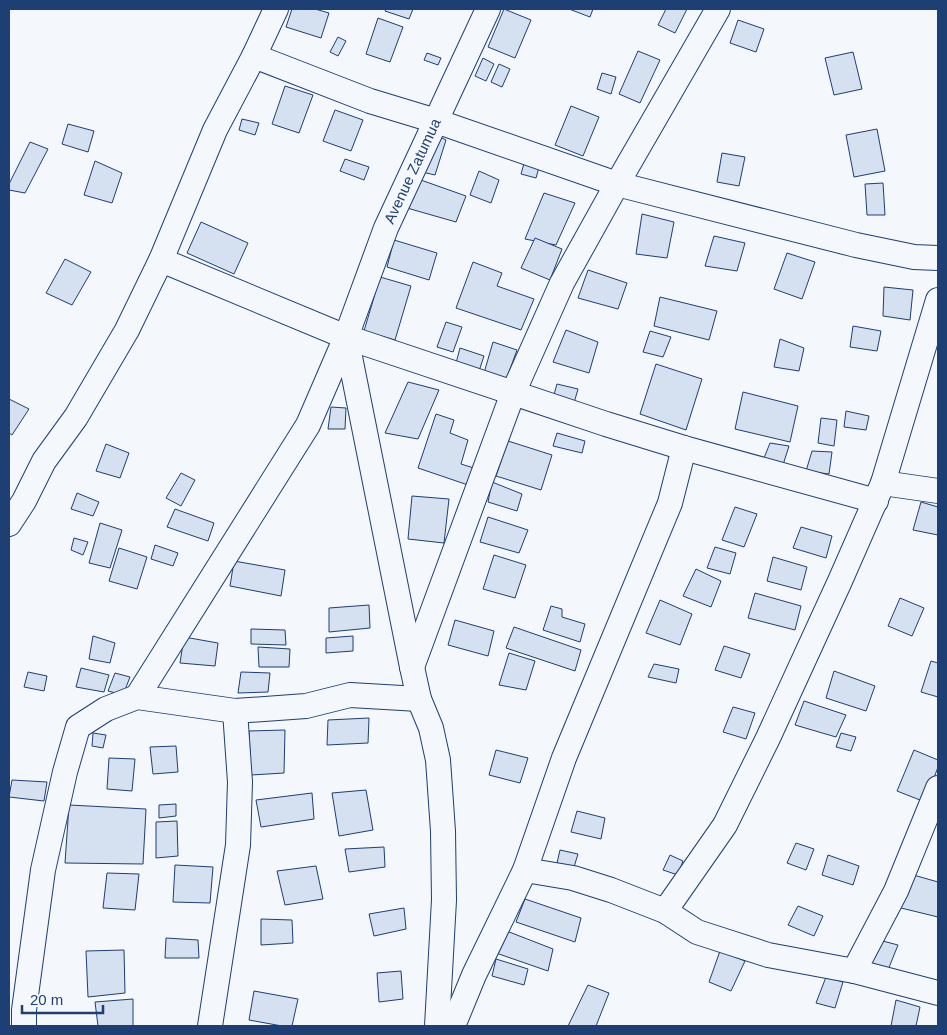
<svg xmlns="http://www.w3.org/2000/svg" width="947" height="1035" viewBox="0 0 947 1035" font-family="Helvetica,sans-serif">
<rect width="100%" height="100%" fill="#f4f7fb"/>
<g fill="#d5e0f0" stroke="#1d3f73">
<polygon points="292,9 315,9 329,13 321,38 286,27"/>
<polygon points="386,9 413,9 409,19 385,11"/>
<polygon points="504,9 531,20 515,58 488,47"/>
<polygon points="569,9 593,9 590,17"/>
<polygon points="666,9 687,9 675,33 658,25"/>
<polygon points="378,18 403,27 390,62 366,54"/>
<polygon points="738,20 764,29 756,52 730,43"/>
<polygon points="338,37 346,41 338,56 330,52"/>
<polygon points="638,51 660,60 640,103 619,94"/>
<polygon points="853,52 862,89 834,95 825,58"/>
<polygon points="427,53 441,58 438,65 424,60"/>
<polygon points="483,58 494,64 486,81 475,76"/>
<polygon points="499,64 510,69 502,87 491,82"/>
<polygon points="602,73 616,77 611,94 597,89"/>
<polygon points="285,86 313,95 299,133 272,124"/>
<polygon points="571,106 599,117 583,156 555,145"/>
<polygon points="335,110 363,120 351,151 323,141"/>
<polygon points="242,119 259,123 255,135 239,130"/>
<polygon points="68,124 94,131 88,152 62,144"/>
<polygon points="877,129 885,171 854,177 846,135"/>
<polygon points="436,135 446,140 435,175 422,172"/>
<polygon points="30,142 48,149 25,193 9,190 9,184"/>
<polygon points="722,153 745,157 739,186 717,182"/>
<polygon points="345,159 369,167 364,180 340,171"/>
<polygon points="525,160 540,164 536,178 521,174"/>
<polygon points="95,161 122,173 112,203 84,195"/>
<polygon points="479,171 499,180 491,203 470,195"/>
<polygon points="418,179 466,196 456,222 407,208"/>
<polygon points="883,183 885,215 867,215 865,184"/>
<polygon points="544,193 575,203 556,245 525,239"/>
<polygon points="642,214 674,222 667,258 636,254"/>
<polygon points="201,222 248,243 234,274 187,253"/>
<polygon points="714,236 745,243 737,271 705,266"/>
<polygon points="535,238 562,249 550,280 521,268"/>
<polygon points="394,240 437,253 429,280 387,267"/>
<polygon points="787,253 815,262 802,299 774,289"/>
<polygon points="65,259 91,272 72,305 46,293"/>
<polygon points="473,262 502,273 497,286 534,299 521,330 456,308"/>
<polygon points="588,270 627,283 618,309 578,298"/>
<polygon points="380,277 411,286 395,340 364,331"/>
<polygon points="884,287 913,290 910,320 883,316"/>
<polygon points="660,297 717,311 709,340 654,326"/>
<polygon points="446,322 462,327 453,352 437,347"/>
<polygon points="853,326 881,331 877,351 850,347"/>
<polygon points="566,330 598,342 589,373 553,362"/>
<polygon points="650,331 671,337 663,357 643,352"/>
<polygon points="780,339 804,348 799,371 774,367"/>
<polygon points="493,342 517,350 506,380 484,373"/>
<polygon points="460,348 484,356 479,371 456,363"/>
<polygon points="656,364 702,379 686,430 640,414"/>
<polygon points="408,382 439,390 418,439 385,433"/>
<polygon points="557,384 578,389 574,403 553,398"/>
<polygon points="743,392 798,406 790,442 735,429"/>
<polygon points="9,399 29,409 12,435 9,433"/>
<polygon points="331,407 346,408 345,429 328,429"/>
<polygon points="846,411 869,416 866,430 844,427"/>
<polygon points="436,414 454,420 450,433 468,440 461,464 477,469 471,486 418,468"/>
<polygon points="821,418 837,420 834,446 818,443"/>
<polygon points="557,433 585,441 582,453 553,446"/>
<polygon points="508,441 552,455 541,490 496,476"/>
<polygon points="770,443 789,446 782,468 762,463"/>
<polygon points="106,444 129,453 120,478 96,471"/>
<polygon points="812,451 832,452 829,474 806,471"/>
<polygon points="181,473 195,480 181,506 166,498"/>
<polygon points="492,482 522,494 517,511 488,502"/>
<polygon points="77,493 99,502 93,516 71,509"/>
<polygon points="412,496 449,499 444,543 408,539"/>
<polygon points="921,502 938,507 938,535 913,530"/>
<polygon points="735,507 757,514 744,547 722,540"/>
<polygon points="175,509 214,523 208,541 167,527"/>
<polygon points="488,517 528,530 519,553 480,542"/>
<polygon points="100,523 122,530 110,568 89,563"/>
<polygon points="801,527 832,536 826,558 793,548"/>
<polygon points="74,538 88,542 83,555 71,550"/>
<polygon points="155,545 178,553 173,566 151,559"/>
<polygon points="715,547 736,553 730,574 707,568"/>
<polygon points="119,548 147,557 137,589 109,581"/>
<polygon points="494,555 526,565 515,598 483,589"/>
<polygon points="773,557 807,567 801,590 767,581"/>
<polygon points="234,561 285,570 281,596 230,586"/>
<polygon points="696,569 721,581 711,607 683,596"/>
<polygon points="755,593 801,606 795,630 748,618"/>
<polygon points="900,598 924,608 912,636 888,626"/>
<polygon points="660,600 692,614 680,645 646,633"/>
<polygon points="369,605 370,628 329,632 329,608"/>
<polygon points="551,606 562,609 562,617 585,624 580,642 543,630"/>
<polygon points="455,620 494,631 488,656 448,645"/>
<polygon points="514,627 581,650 575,671 506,648"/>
<polygon points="251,629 285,630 286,645 251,644"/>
<polygon points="93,636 115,643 110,663 89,659"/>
<polygon points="353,636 353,651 326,653 326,638"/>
<polygon points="184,637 218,643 215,666 180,663"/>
<polygon points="724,646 750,654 741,678 715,670"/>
<polygon points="258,647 290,649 289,667 259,667"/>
<polygon points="509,653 535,661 526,690 499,685"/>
<polygon points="931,661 938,663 938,697 921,692"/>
<polygon points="654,664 679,669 676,683 648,677"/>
<polygon points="81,668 109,675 104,692 76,687"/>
<polygon points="834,671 875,686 866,711 826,698"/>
<polygon points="28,672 47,676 44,691 24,687"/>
<polygon points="241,672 270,673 268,692 238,693"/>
<polygon points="115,673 130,677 123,695 108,691"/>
<polygon points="804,701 846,715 836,737 795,725"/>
<polygon points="733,707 755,713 746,739 723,732"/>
<polygon points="369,718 368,743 327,745 328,720"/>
<polygon points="285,730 284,773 251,775 249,731"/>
<polygon points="93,733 106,735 103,748 92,746"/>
<polygon points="841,733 856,737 851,751 836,747"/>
<polygon points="176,746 178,772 153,774 150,747"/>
<polygon points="496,750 528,758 520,783 489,775"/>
<polygon points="914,750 938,760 938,767 925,802 897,791"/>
<polygon points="109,758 135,759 132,791 107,789"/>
<polygon points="12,780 47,782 44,801 9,797"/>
<polygon points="366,790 373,830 339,836 332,793"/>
<polygon points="312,793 314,819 261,827 256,800"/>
<polygon points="176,804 176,816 159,818 159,805"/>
<polygon points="69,805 146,809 143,864 65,863"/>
<polygon points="577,811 605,818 601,839 571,832"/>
<polygon points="177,821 178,856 156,858 156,822"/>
<polygon points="796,843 814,849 806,870 787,863"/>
<polygon points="384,847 385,867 349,872 345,849"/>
<polygon points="560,850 578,854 574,867 557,863"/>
<polygon points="670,855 683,861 678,875 663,870"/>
<polygon points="828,855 859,866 853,885 822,875"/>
<polygon points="175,865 213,867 210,903 173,902"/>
<polygon points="316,866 323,899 285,905 277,871"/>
<polygon points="107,873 139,874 135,910 103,908"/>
<polygon points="910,874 938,882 938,917 901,908"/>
<polygon points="525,899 581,918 575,942 516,922"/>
<polygon points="798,906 823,916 814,936 788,925"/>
<polygon points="404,908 406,929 374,936 369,914"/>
<polygon points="261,919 292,920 293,943 261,945"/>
<polygon points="504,930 553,949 548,971 496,953"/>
<polygon points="166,938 198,940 199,958 165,958"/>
<polygon points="875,939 898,945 888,970 865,962"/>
<polygon points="124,950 125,993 88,997 86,951"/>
<polygon points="720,951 745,961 731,991 709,982"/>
<polygon points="496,959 528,969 524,985 492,976"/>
<polygon points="401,971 403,999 379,1002 377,973"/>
<polygon points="826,977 843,982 835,1008 816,1003"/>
<polygon points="588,985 609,993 596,1026 568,1026"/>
<polygon points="254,991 298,999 292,1026 282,1026 249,1020"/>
<polygon points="133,999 133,1026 98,1026 95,1002"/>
<polygon points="896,1000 920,1007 916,1026 891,1026"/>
</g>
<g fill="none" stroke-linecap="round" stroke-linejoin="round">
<g stroke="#1d3f73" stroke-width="26">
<g id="minor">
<polyline points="254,56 370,101 436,121 617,184 856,245 914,257 938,258"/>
<polyline points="161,260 346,337 606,424 684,448 876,501"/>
<polyline points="346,337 412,667 419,699 431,728 438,760 443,831 444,900 437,1026"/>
<polyline points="883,483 938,491"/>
<polyline points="9,524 24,501 44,461 76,417 127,330 161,260 215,130 254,56 276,9"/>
<polyline points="412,667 513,393 562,283 617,184 718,9"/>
<path id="s1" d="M137,697L308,425L346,337L386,228L488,9"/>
<polyline points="525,870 573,878 611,890 665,911 697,932 768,955 854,971 938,993"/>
<polyline points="665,911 725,825 768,738 840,581 883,483 938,300"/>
<polyline points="854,971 896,891 938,788"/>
<polyline points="24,1026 24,1010 43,870 65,772 78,727 106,709 137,697 235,711 306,706 350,695 419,699"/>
<polyline points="210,1026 238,845 240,782 235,711"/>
<polyline points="453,1026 474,975 525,870 564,758 670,503 684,448"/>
</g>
</g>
<use href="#minor" stroke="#f4f7fb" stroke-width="24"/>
</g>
<g text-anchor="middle" stroke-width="4" stroke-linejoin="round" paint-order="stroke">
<g font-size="15" fill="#1d3f73" stroke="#f4f7fb">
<text dy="5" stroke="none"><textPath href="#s1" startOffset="596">Avenue Zatumua</textPath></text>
</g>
</g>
<rect width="947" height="1035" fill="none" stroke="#1d3f73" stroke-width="20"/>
<path d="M22 1005v8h81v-8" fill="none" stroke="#1d3f73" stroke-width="2.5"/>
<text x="30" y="1005" font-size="15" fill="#1d3f73" stroke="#f4f7fb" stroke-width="4" paint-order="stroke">20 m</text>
</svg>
